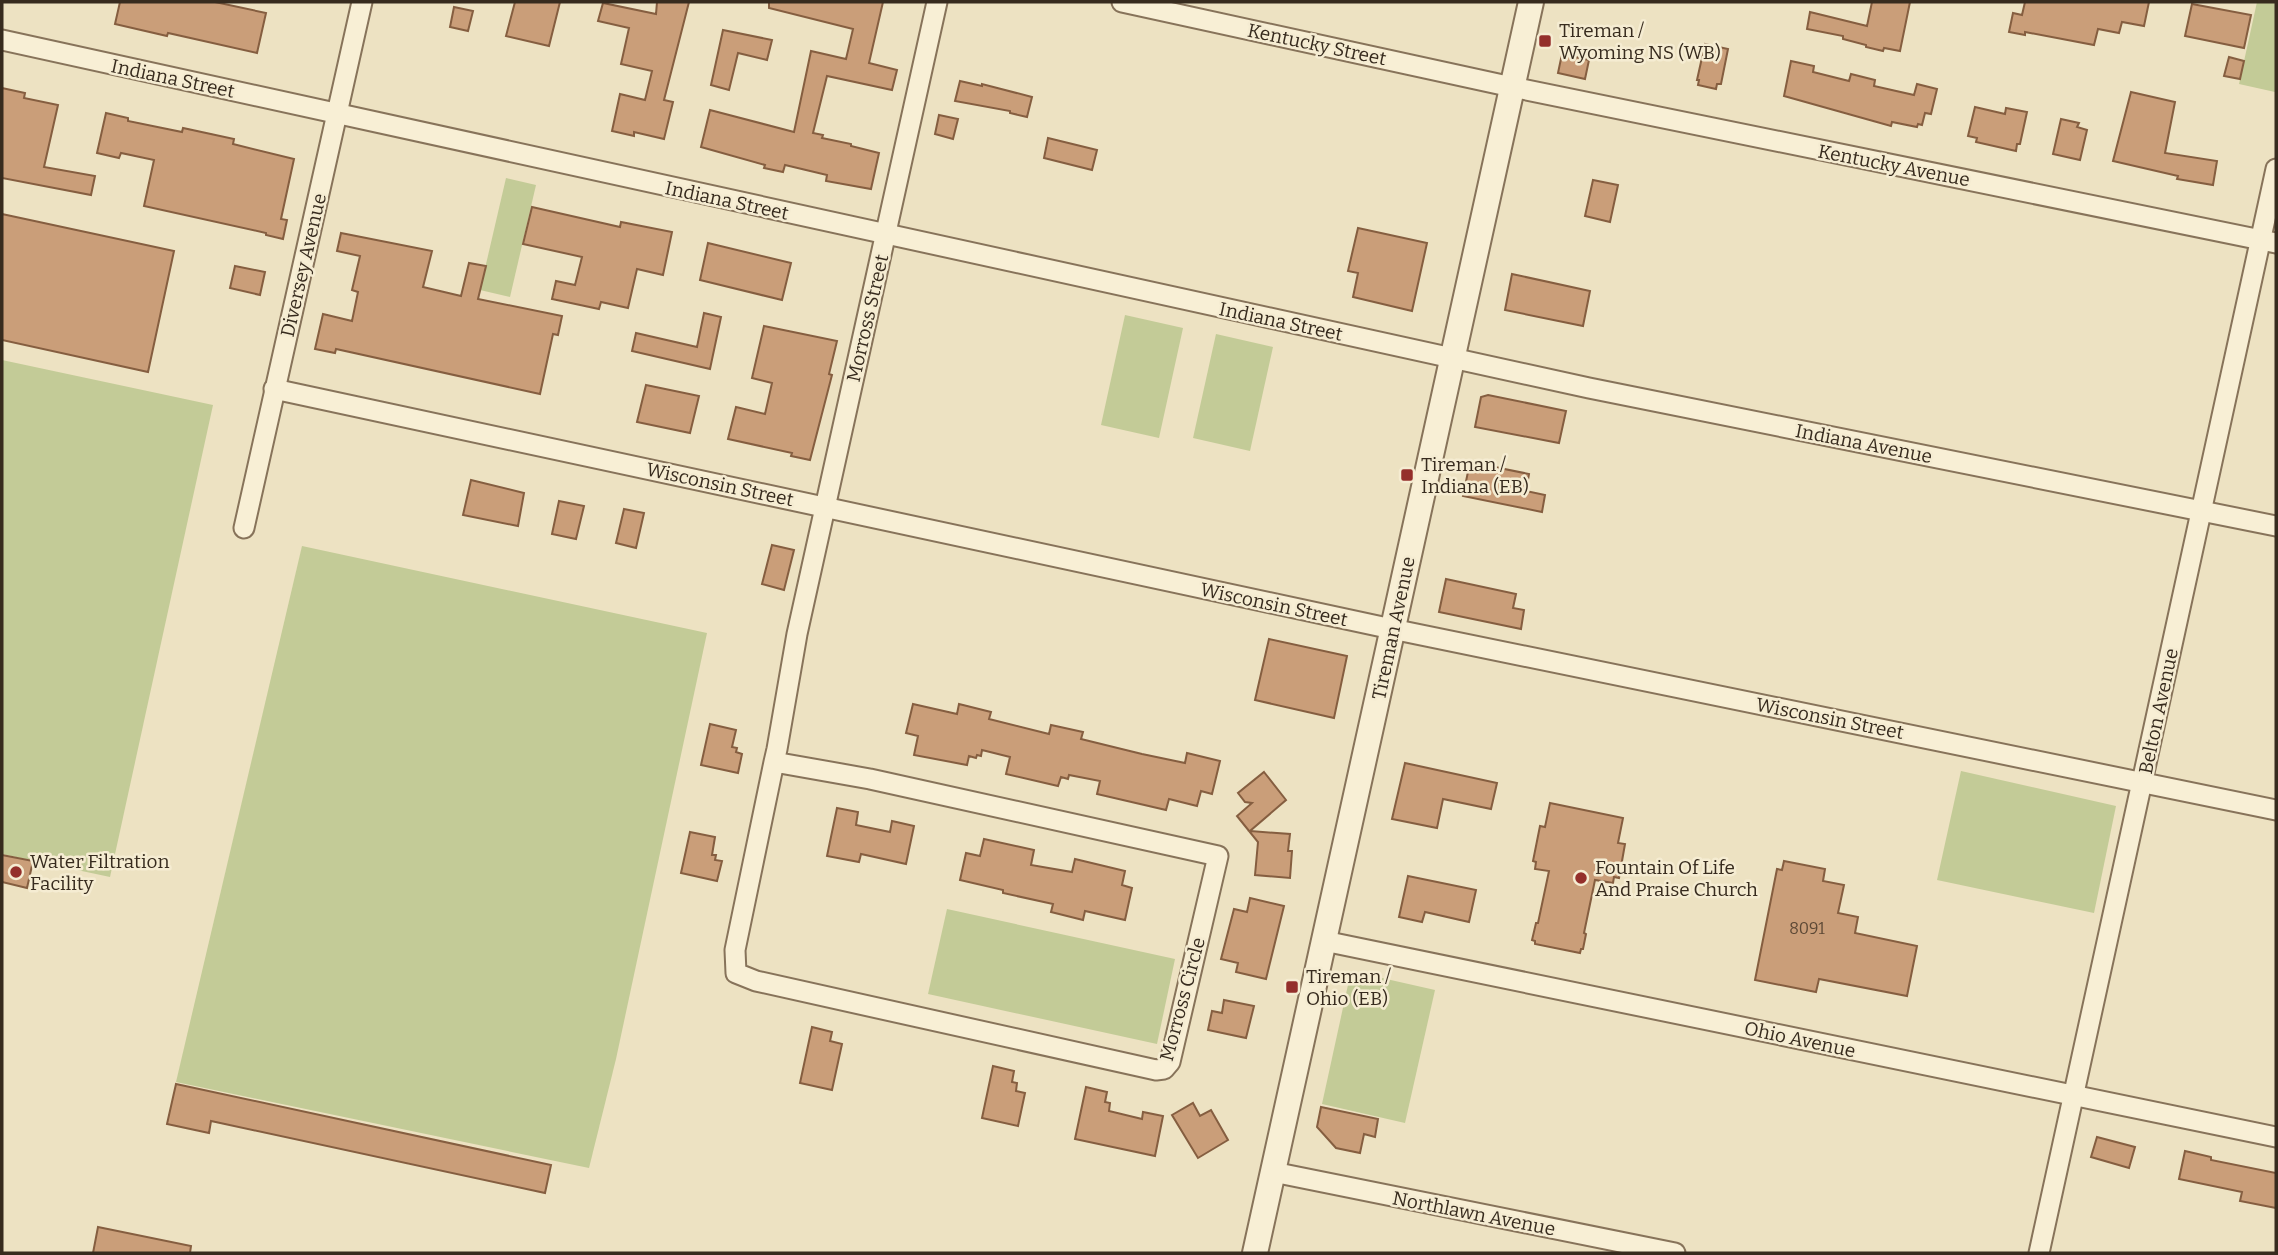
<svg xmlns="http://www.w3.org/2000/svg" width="2278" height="1255" viewBox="0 0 2278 1255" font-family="Bitter,serif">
<rect width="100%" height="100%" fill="#ede2c2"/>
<g fill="#c3cb97">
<polygon points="2257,2 2276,2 2275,92 2239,84"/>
<polygon points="506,178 536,185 510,297 480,290"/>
<polygon points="1125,315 1183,328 1159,438 1101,425"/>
<polygon points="1216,334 1273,347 1250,451 1193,438"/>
<polygon points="2,360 213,405 110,877 2,854"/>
<polygon points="302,546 707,633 616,1059 589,1168 176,1082"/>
<polygon points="1961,771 2116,806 2094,913 1937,880"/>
<polygon points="947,909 1175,959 1157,1044 928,994"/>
<polygon points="1351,971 1435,990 1405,1123 1322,1104"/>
</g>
<g fill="#ca9e79" stroke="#855e40" stroke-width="2">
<polygon points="120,2 215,2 266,13 257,53 168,33 167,36 115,24"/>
<polygon points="515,2 560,2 549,46 506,36"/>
<polygon points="657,2 689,2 664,100 673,102 664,139 634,132 634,136 612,131 620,94 645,100 652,71 621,64 629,28 598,21 603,3 656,14"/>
<polygon points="769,2 883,2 869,63 897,70 892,90 827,76 813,133 823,135 822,138 851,144 851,146 879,153 871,189 826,181 827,175 785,165 783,172 764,168 765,165 701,147 710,110 794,132 811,51 846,59 853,29 769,8"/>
<polygon points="1872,2 1910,2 1900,51 1884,48 1883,51 1866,47 1866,45 1843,39 1843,36 1807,29 1810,12 1867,26"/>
<polygon points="2025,2 2149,2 2144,26 2122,22 2119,33 2098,29 2094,45 2025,32 2025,35 2009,32 2013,13 2022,15"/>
<polygon points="2192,4 2251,15 2244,48 2185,36"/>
<polygon points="454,7 473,11 468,31 450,27"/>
<polygon points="723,30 772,40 767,60 738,53 729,90 711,85"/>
<polygon points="1705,44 1728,49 1721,84 1717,84 1716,89 1698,85 1699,80 1697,80"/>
<polygon points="1562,54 1589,60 1585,79 1558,73"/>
<polygon points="2229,57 2244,61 2240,79 2224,76"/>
<polygon points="1791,61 1814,66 1813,72 1849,81 1851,74 1875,80 1874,86 1914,95 1917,84 1937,89 1931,114 1925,113 1922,125 1918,124 1917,127 1892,122 1891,126 1784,96"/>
<polygon points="960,81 982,86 982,84 1032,97 1027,117 1010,113 1010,111 955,101"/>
<polygon points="2,88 25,93 24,98 58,105 44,167 95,176 91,195 2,178"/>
<polygon points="2131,92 2175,102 2165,153 2217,161 2213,185 2177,179 2178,176 2113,161"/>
<polygon points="1975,107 2005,114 2006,108 2027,112 2020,144 2017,144 2016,151 1976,142 1977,138 1968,136"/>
<polygon points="106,113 128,118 128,121 182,132 183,128 234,139 233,144 294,159 281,219 287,220 283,239 266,235 266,233 144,206 154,160 121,153 119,158 97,153"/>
<polygon points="939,115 958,119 953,139 935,134"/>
<polygon points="2061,119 2079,123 2077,127 2087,130 2080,160 2053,154"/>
<polygon points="1048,138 1097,150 1092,170 1044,158"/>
<polygon points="1593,180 1618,185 1610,222 1585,216"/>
<polygon points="532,207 620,227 621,222 672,232 663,275 637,269 628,308 601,302 599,309 552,299 556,281 575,285 582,257 523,244"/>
<polygon points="2,214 174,251 148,372 2,340"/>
<polygon points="1358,228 1427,243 1412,311 1353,297 1358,273 1348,271"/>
<polygon points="341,233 432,251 423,287 461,296 469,263 486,266 478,299 562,316 558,335 553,334 540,394 336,349 335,353 315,349 323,314 352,321 358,292 352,290 360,256 337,251"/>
<polygon points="708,243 791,263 782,300 700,280"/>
<polygon points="235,266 265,272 260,295 230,288"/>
<polygon points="1512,274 1590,291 1583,326 1505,310"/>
<polygon points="704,313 721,317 710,369 632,351 636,333 697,347"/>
<polygon points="764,326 837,341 829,374 832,375 810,460 791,456 792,453 728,439 736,407 765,414 772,383 752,378"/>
<polygon points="646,385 699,396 690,433 637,422"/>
<polygon points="1488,395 1566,411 1559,443 1475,427 1481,397"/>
<polygon points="1470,462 1529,474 1526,491 1545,495 1542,512 1463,496"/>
<polygon points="471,480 524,493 518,526 463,515"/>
<polygon points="559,501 584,506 576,539 552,534"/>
<polygon points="624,509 644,513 636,548 616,543"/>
<polygon points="772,545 794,550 784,590 762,584"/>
<polygon points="1446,579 1516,594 1513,608 1524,610 1521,629 1439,612"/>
<polygon points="1269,639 1347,656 1334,718 1255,700"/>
<polygon points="913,704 957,714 959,704 991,712 989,719 1049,734 1051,725 1083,732 1081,739 1142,754 1185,763 1187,753 1220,761 1212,794 1201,791 1197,806 1169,799 1166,810 1097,794 1100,781 1069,775 1068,779 1061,777 1058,786 1006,774 1010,757 982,750 981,756 977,755 976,758 969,756 967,765 914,755 918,736 906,733"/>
<polygon points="710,724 736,730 732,747 737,748 736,752 742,754 738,773 701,765"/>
<polygon points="1405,763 1497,783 1491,809 1443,799 1437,828 1392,819"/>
<polygon points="1264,772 1286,800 1250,831 1290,834 1288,851 1292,851 1290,878 1255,875 1258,842 1237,816 1252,803 1245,802 1238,793"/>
<polygon points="1550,803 1623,818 1618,843 1625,844 1619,878 1614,877 1613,883 1595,880 1584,933 1586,934 1583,949 1581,949 1580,953 1535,944 1535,941 1532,940 1536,923 1538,923 1549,871 1535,869 1536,862 1533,861 1540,826 1545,827"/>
<polygon points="837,808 858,812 856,825 890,832 892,821 914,826 906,864 861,854 859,862 827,856"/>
<polygon points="690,832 715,837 712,855 716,855 715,860 722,861 717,881 681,873"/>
<polygon points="984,839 1034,850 1031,865 1072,872 1075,859 1125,871 1122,885 1132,888 1125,920 1085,911 1083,920 1051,912 1053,904 1003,893 1003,890 960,880 966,853 980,856"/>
<polygon points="2,855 33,861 27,888 2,882"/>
<polygon points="1784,861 1825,869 1823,881 1844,885 1838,913 1858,917 1855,933 1917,946 1907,996 1819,979 1816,992 1755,980 1777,869 1782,870"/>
<polygon points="1408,876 1476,890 1469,922 1425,912 1422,922 1399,917"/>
<polygon points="1250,898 1284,906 1266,979 1236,972 1238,963 1221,959 1234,909 1247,912"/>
<polygon points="1224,1000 1254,1006 1246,1038 1208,1030 1212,1011 1222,1013"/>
<polygon points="812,1027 832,1032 830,1041 842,1044 832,1090 800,1083"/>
<polygon points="993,1066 1014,1071 1012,1082 1017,1083 1016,1091 1025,1093 1018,1126 982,1118"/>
<polygon points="176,1084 551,1165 545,1193 211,1121 209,1133 167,1124"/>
<polygon points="1086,1087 1107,1092 1105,1102 1110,1103 1109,1111 1142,1119 1143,1112 1163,1116 1155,1156 1075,1139"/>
<polygon points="1193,1103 1200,1116 1211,1110 1228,1140 1198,1158 1172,1115"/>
<polygon points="1321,1107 1378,1119 1375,1137 1364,1134 1360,1153 1336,1148 1317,1127"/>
<polygon points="2097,1137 2135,1147 2129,1168 2091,1157"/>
<polygon points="2185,1151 2211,1157 2211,1160 2276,1173 2276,1208 2240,1201 2242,1192 2179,1179"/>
<polygon points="98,1227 191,1246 190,1253 93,1253"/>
</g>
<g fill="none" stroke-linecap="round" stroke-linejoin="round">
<g stroke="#87735a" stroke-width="23">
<g id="minor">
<polyline points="1122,2 1512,87 2276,243"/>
<polyline points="2,40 1589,388 2276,526"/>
<polyline points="274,389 1392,629 2276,810"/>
<polyline points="244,528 362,2"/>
<polyline points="774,762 870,779 1218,856 1170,1062 1164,1069 1156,1070 756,981 736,973 735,950 774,762 777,749 797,634 937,2"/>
<polyline points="1324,941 2276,1137"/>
<polyline points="1273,1172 1675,1253"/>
<polyline points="2039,1253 2276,169"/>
</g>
</g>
<g stroke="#87735a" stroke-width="28">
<polyline id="tertiary" points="1255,1253 1531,2"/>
</g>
<use href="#minor" stroke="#f8efd5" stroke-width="19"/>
<use href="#tertiary" stroke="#f8efd5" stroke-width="24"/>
</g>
<g fill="#942f2b" stroke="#f5ecd2" stroke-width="2.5">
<rect x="1538" y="34" width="14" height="14" rx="3.5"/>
<rect x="1400" y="468" width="14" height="14" rx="3.5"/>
<circle cx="16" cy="872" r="7"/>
<circle cx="1581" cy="878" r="7"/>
<rect x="1285" y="980" width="14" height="14" rx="3.5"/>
</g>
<g text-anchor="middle" stroke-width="5" stroke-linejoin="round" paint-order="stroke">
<g font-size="16" fill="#5c4835">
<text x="1807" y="934">8091</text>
</g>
<g font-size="19" fill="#372b1e" stroke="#f5ecd2" text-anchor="start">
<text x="1559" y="37">Tireman /<tspan x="1559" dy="22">Wyoming NS (WB)</tspan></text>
<text x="1421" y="471">Tireman /<tspan x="1421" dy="22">Indiana (EB)</tspan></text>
<text x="30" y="868">Water Filtration<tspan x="30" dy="22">Facility</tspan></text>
<text x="1595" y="874">Fountain Of Life<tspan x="1595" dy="22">And Praise Church</tspan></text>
<text x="1306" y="983">Tireman /<tspan x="1306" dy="22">Ohio (EB)</tspan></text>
</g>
<g font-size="19" fill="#372b1e" stroke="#f5ecd2">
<text transform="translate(1317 44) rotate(12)" y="7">Kentucky Street</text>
<text transform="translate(173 78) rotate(12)" y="7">Indiana Street</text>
<text transform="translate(1894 165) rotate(11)" y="7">Kentucky Avenue</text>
<text transform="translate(727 200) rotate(12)" y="7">Indiana Street</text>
<text transform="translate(303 265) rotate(-77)" y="7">Diversey Avenue</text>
<text transform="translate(867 318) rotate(-77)" y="7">Morross Street</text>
<text transform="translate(1281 321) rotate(12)" y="7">Indiana Street</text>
<text transform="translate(1864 443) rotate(11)" y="7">Indiana Avenue</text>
<text transform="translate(720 484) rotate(12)" y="7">Wisconsin Street</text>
<text transform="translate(1274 604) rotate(12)" y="7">Wisconsin Street</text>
<text transform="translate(1393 628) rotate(-78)" y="7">Tireman Avenue</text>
<text transform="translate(2158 711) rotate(-78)" y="7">Belton Avenue</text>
<text transform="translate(1830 718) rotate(11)" y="7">Wisconsin Street</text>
<text transform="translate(1182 999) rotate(-75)" y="7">Morross Circle</text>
<text transform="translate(1800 1039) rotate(12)" y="7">Ohio Avenue</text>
<text transform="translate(1474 1213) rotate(11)" y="7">Northlawn Avenue</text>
</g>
</g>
<rect width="2278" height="1255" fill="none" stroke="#372b1e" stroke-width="7"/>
</svg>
